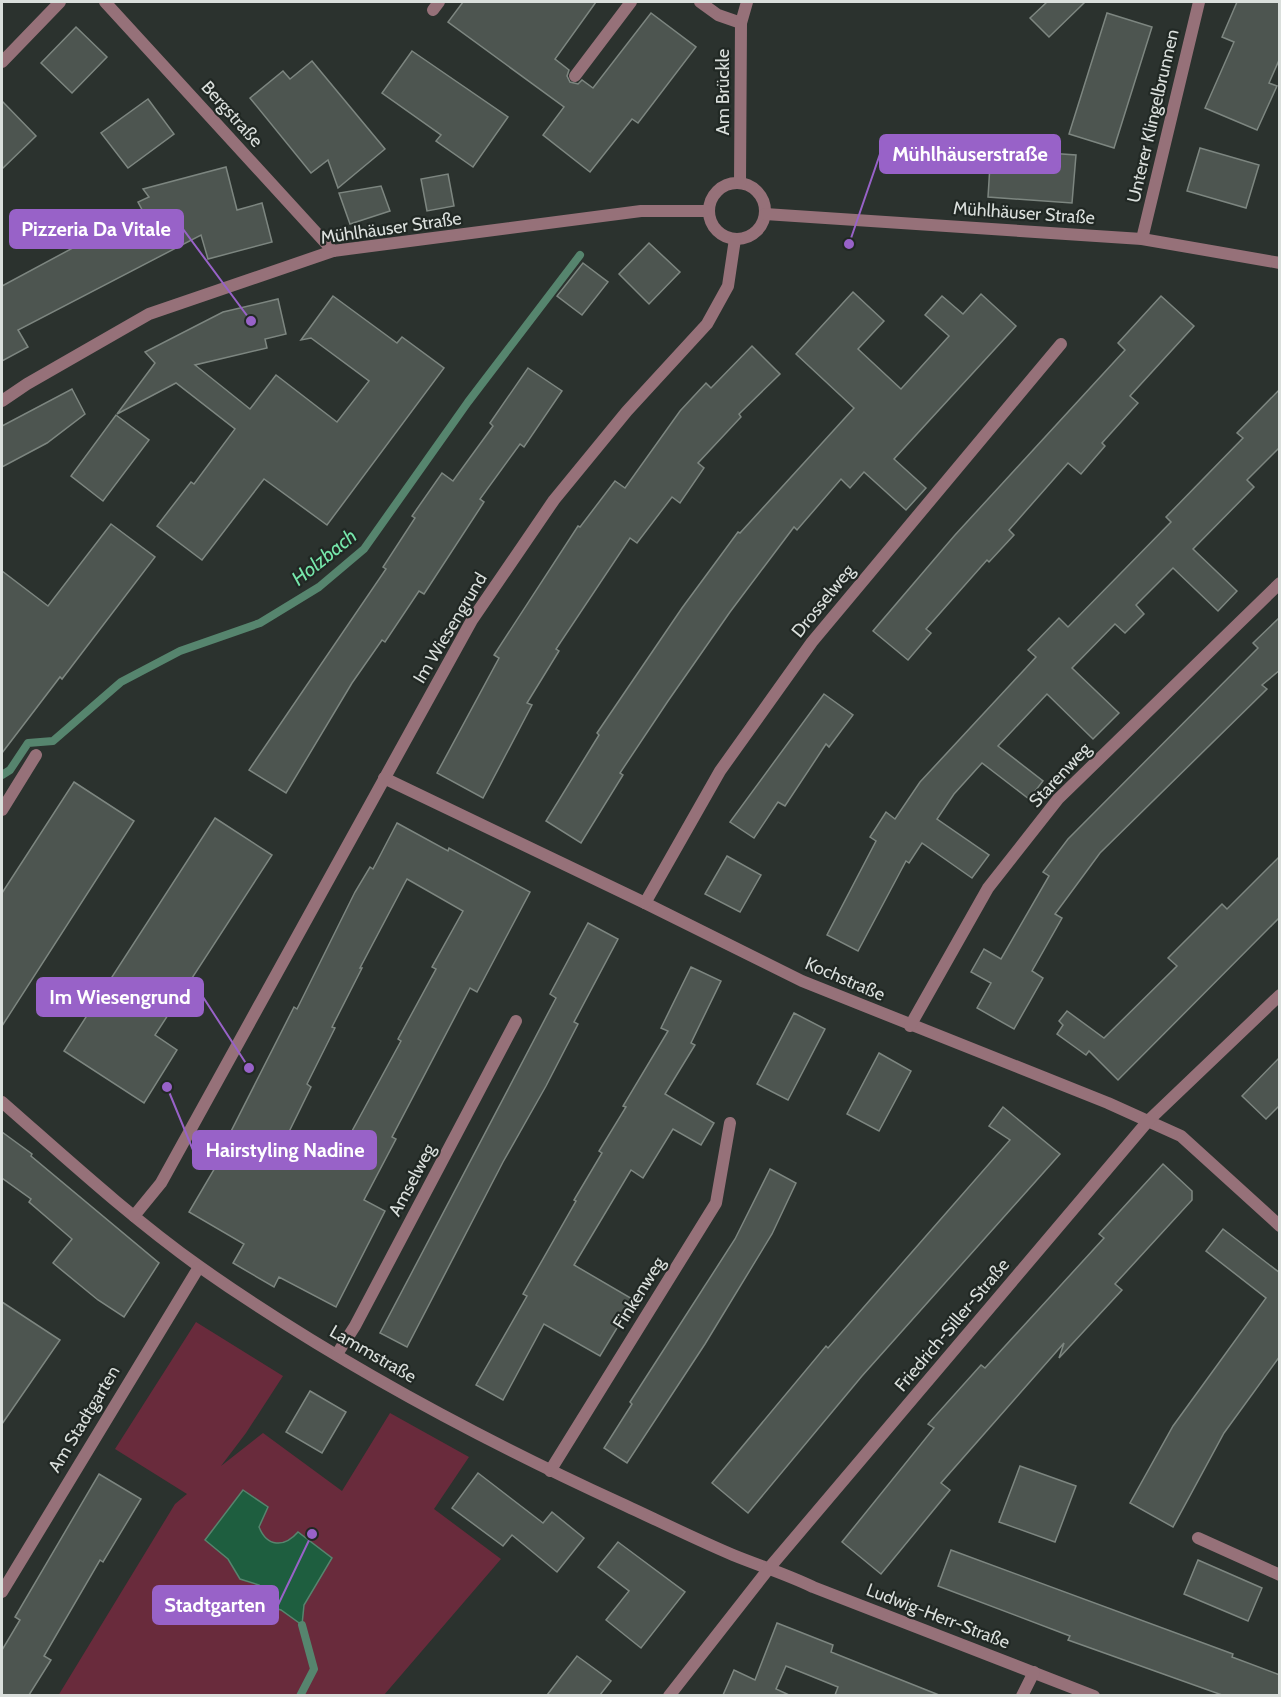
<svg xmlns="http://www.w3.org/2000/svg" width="1281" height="1697" viewBox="0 0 1281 1697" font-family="Cabin,sans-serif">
<rect width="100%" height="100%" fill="#2b322e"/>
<polygon fill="#692b3c" points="196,1322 283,1376 246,1433 221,1466 263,1433 342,1491 390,1413 469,1457 434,1509 501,1559 384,1695 58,1696 175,1504 187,1494 115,1449"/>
<path fill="#1e5e3f" stroke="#56856e" stroke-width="1.5" d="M243,1490L268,1507L259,1527C267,1547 284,1548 298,1532L332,1558L304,1605L302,1625L281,1610L254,1602L259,1585L240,1579L228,1559L205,1540Z"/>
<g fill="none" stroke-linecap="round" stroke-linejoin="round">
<g stroke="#56856e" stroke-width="8">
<polyline points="2,775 10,770 28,743 53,741 121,682 180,651 260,623 319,587 364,549 468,402 580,255"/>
<polyline points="300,1696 314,1669 302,1625"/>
</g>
</g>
<g fill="#4d5550" stroke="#7d8680" stroke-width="1.5" fill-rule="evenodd">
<polygon points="463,2 596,2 555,59 569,70 567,76 570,82 578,84 582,80 593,88 651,13 696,47 638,123 632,119 590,172 543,135 564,107 448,22"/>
<polygon points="1047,2 1085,2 1049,37 1030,18"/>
<polygon points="1237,2 1280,2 1280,58 1269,83 1277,86 1257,130 1205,108 1234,42 1222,37"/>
<polygon points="1107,13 1152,27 1114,148 1069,134"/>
<polygon points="76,27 107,57 72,93 41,63"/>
<polygon points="412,51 508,117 473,167 436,141 441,135 382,93"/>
<polygon points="312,61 385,149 338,188 328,160 311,173 250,98 283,71 290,79"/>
<polygon points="148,99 174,134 128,168 101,133"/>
<polygon points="2,101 36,136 2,169"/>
<polygon points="1200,148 1259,165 1246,208 1187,191"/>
<polygon points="991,149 1076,155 1072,203 988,197"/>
<polygon points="226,167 237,210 262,203 272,242 208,259 201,235 18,330 28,347 2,361 2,286 95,236 99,244 147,219 138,202 149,197 143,189"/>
<polygon points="448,174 454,206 427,211 421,179"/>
<polygon points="381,186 390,211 350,224 339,193"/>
<polygon points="649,243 680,272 649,304 619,274"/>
<polygon points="583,263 608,282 582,315 557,296"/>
<polygon points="853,292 884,321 858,349 901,389 949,336 925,315 942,296 963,314 981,294 1016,326 894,459 926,488 906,510 864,472 850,488 841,479 797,530 794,527 730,612 668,701 620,773 623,775 581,843 546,821 599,735 597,733 682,608 738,532 740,533 854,408 796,354"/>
<polygon points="333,296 397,343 402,337 444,368 327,525 264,479 202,560 157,526 191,482 194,484 235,429 176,383 117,414 155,363 145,352 223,312 278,299 286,334 265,339 267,348 195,365 250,409 276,375 337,422 369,381 311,338 301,340"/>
<polygon points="1161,296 1194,326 1130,396 1138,403 1102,443 1105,446 1081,474 1068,463 1009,530 1014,535 989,562 987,560 926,629 931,633 908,660 873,631 955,535 1125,350 1118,343"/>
<polygon points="752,346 780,374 739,414 741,417 698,463 704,468 680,503 672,497 637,543 630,538 556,649 559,651 527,703 532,705 483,798 437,773 499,658 494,655 578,526 580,527 615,481 625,488 680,411 706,383 711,388"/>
<polygon points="528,368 562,391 524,447 520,444 480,499 484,502 424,594 419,591 385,642 382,640 352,683 286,793 249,770 386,569 383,567 415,518 412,516 442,473 453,481 493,426 490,423"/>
<polygon points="72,389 85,414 47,443 2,467 2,426"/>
<polygon points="1280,389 1280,447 1247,480 1254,487 1193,549 1237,591 1218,611 1173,568 1136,605 1144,614 1125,633 1115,624 1072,668 1119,713 1093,739 1047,694 998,746 1043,781 1029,799 982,763 954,794 937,819 989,855 972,878 922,843 909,863 906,861 858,951 827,935 876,841 870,837 886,812 895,819 920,782 1036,657 1028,650 1059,618 1068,627 1171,522 1166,517 1243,438 1237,433"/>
<polygon points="116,415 149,440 103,501 71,476"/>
<polygon points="111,524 155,557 62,679 60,677 2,753 2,571 48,606"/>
<polygon points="1280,617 1280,670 1262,685 1267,689 1100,853 1055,914 1062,918 1032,971 1043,978 1014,1029 977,1008 991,983 971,972 984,949 1001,959 1049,876 1043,872 1068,839 1258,648 1253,643"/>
<polygon points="824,694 853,715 829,747 826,744 785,806 778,802 754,838 730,822"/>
<polygon points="74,782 134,821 2,1026 2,893"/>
<polygon points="215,818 272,855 155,1035 177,1050 144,1103 64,1051"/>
<path d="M397,823L448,851L449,848L530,892L477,992L470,988L392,1137L396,1139L364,1200L385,1211L336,1307L279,1277L274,1287L233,1263L244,1244L189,1212L222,1156L219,1155L294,1007L297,1009L355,892L370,867L373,869ZM407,879L463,911L432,967L436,969L398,1039L401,1041L334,1164L287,1136L311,1087L307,1084L335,1028L332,1027L362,968H360Z"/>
<polygon points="727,856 761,875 740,912 705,894"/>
<polygon points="1280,856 1280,917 1118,1080 1089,1051 1086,1055 1057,1034 1063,1025 1059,1021 1067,1011 1104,1038 1177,966 1168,958 1222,904 1227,909"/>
<polygon points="588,923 618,939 574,1022 578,1024 546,1086 503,1162 407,1347 380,1333 556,998 550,994"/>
<polygon points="691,967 721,981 691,1043 695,1045 665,1094 714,1123 701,1145 673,1129 643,1178 631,1170 574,1265 634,1300 600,1356 544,1324 503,1400 476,1385 527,1296 523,1294 576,1201 574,1200 602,1153 599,1151 626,1107 623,1106 668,1031 661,1028"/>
<polygon points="794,1013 825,1029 788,1100 757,1084"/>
<polygon points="879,1053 911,1071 879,1131 847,1114"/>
<polygon points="1280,1057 1280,1105 1266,1119 1242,1096"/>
<polygon points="1003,1107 1060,1154 862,1376 748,1513 712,1483 826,1346 828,1348 1010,1140 989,1126"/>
<polygon points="2,1132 32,1154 31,1156 159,1263 124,1317 98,1300 53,1263 72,1239 29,1202 31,1199 2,1178"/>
<polygon points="1163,1164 1192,1191 1192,1200 1115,1284 1122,1290 1059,1358 1064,1343 941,1483 950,1490 881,1574 842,1542 934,1428 928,1424 981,1365 985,1368 1104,1238 1099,1234"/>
<polygon points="770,1169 796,1183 772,1234 705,1344 627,1463 604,1448 632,1404 630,1402 735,1239"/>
<polygon points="1223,1229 1280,1273 1280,1356 1224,1433 1173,1527 1130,1503 1173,1426 1266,1298 1206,1251"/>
<polygon points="2,1302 60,1340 2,1424"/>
<polygon points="310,1391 346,1412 322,1453 286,1432"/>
<polygon points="1020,1466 1076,1486 1055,1542 999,1522"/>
<polygon points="478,1473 543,1523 552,1512 584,1538 557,1572 512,1535 503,1546 452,1508"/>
<polygon points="99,1474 141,1499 103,1562 100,1560 44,1656 51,1660 29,1695 2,1695 2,1650 20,1620 15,1617"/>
<polygon points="618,1542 685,1592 641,1648 606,1620 629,1591 598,1567"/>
<polygon points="951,1550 1233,1654 1232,1657 1280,1675 1280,1695 1222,1695 1068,1640 1070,1636 938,1586"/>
<polygon points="1198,1560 1262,1588 1248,1621 1184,1594"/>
<polygon points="777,1623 833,1645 831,1652 939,1695 835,1695 838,1687 786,1666 776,1689 789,1695 723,1695 734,1670 755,1680"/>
<polygon points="577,1656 611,1681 600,1695 547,1695"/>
</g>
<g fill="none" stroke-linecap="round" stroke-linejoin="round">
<g stroke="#967179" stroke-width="12">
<polyline points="105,2 333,251"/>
<polyline points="700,2 718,15 741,23"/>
<polyline points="433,10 439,2"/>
<polyline points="2,62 60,2"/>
<polyline points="575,76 631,2"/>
<circle cx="737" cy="211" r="28"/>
<polyline points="740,183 741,23 747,2"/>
<polyline points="765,214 1142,239 1280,263"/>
<polyline points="1142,239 1199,2"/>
<polyline points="2,401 27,384 149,314 333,251 641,211 708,211"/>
<polyline points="384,778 645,903 802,981 1108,1103 1181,1136 1280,1226"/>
<polyline points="2,810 36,755"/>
<polyline points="645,903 720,771 812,642 1061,344"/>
<polyline points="910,1026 988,888 1058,799 1280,583"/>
<path d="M2,1102C66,1158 130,1217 200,1267C331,1359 474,1436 620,1503C657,1520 695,1539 733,1555C760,1566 786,1574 813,1587L1094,1696"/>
<polyline points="134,1216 161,1183 472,620 554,500 627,411 707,324 728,286 735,239"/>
<polyline points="337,1354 355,1326 516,1021"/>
<polyline points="550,1471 716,1203 730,1123"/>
<polyline points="1198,1538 1280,1575"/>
<polyline points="2,1592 199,1267"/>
<polyline points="669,1696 770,1567 1148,1121 1280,995"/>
<polyline points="1022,1696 1034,1672"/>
</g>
</g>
<g text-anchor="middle" stroke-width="4.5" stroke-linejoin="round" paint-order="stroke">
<g font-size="18" fill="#dadfdc" stroke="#212824">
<text transform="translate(723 92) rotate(-90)" y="6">Am Brückle</text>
<text transform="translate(232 114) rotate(48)" y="6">Bergstraße</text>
<text transform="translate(1153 116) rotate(-77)" y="6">Unterer Klingelbrunnen</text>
<text transform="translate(1024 213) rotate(4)" y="6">Mühlhäuser Straße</text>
<text transform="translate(391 228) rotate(-8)" y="6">Mühlhäuser Straße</text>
<text transform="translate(823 601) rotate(-51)" y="6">Drosselweg</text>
<text transform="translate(450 628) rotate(-59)" y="6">Im Wiesengrund</text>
<text transform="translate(1060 775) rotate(-47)" y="6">Starenweg</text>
<text transform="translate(845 979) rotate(23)" y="6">Kochstraße</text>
<text transform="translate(412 1180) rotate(-62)" y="6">Amselweg</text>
<text transform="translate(639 1293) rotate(-58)" y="6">Finkenweg</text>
<text transform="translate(952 1325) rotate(-50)" y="6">Friedrich-Siller-Straße</text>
<text transform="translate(373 1354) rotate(30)" y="6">Lammstraße</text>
<text transform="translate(84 1419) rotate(-59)" y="6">Am Stadtgarten</text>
<text transform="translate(938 1616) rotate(21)" y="6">Ludwig-Herr-Straße</text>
</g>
<g font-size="20" font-style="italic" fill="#76e7ab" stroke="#212824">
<text transform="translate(324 557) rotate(-39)" y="7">Holzbach</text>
</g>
</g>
<path fill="none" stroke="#9862c8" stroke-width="2" d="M849 244L880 154M251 321L183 229M249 1068L203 997M167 1087L193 1150M312 1534L278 1605"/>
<g fill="#9862c8" stroke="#212824" stroke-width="2">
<circle cx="849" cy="244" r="6"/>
<circle cx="251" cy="321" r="6"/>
<circle cx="249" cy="1068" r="6"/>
<circle cx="167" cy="1087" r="6"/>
<circle cx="312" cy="1534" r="6"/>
</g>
<g fill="#9862c8" stroke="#9862c8" stroke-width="2">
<rect x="880" y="135" width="180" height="38" rx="6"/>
<rect x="10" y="210" width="173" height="38" rx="6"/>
<rect x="37" y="978" width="166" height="38" rx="6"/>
<rect x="193" y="1131" width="183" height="38" rx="6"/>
<rect x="153" y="1586" width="125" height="38" rx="6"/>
</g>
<g font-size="20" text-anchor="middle" font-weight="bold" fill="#fff">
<text x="970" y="161">Mühlhäuserstraße</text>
<text x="96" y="236">Pizzeria Da Vitale</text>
<text x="120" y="1004">Im Wiesengrund</text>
<text x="285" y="1157">Hairstyling Nadine</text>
<text x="215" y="1612">Stadtgarten</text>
</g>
<rect width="1281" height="1697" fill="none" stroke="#dadfdc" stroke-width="6"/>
</svg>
